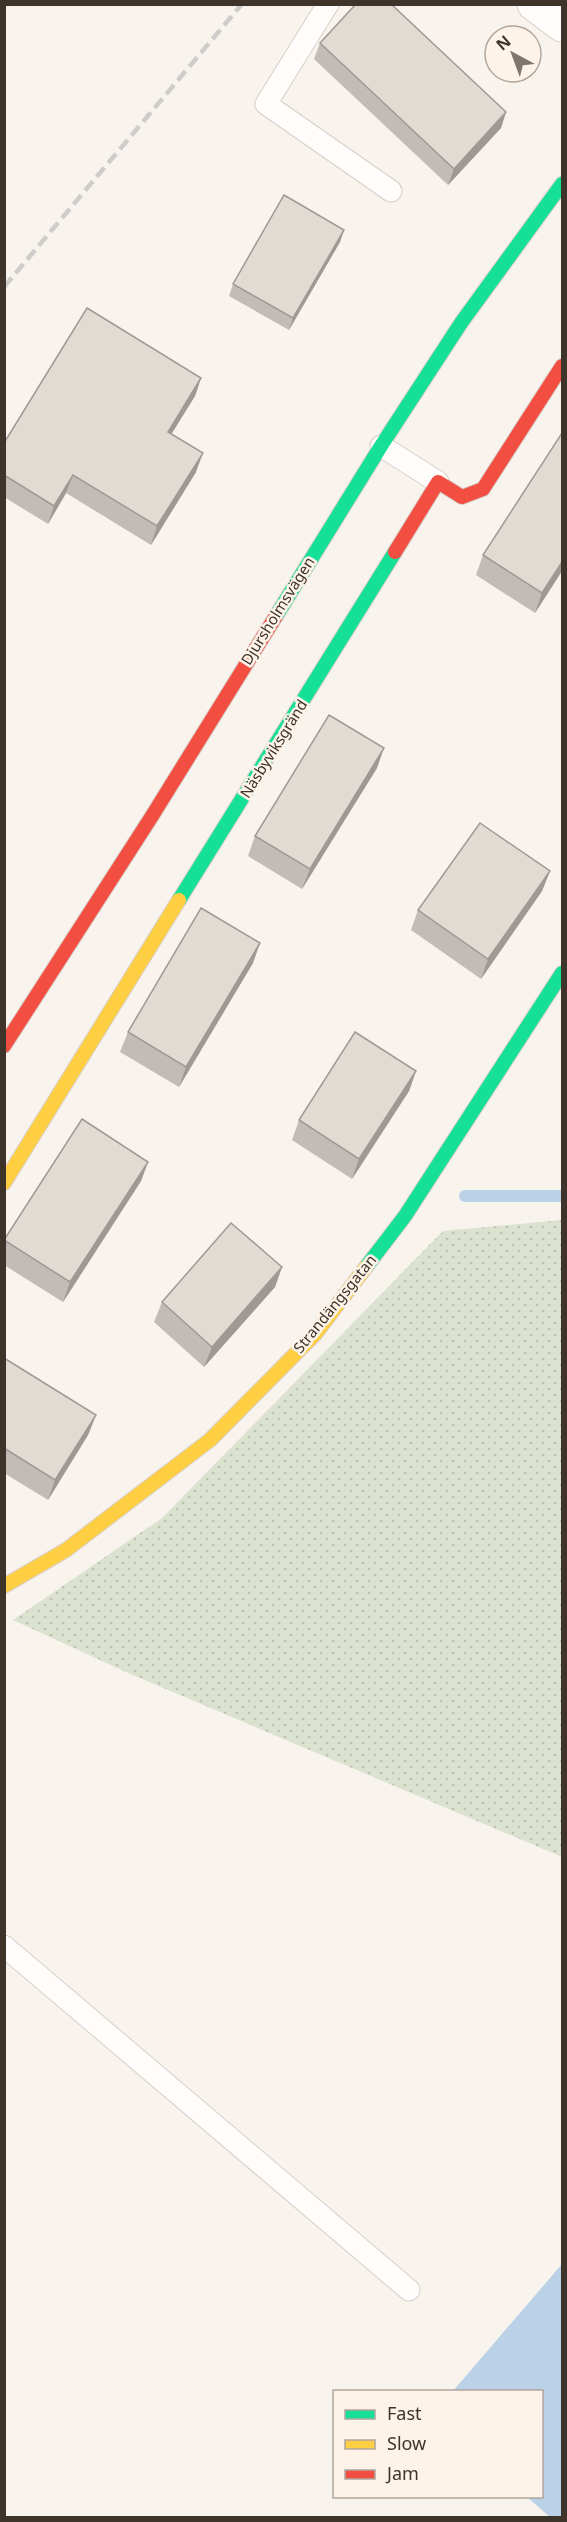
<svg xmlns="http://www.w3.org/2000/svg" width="567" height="2522" viewBox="0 0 567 2522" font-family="'Noto Sans',sans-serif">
<defs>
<pattern id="grass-dots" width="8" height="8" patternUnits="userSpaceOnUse" patternTransform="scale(1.5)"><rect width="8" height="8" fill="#dce2d0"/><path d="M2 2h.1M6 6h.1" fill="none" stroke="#bec2b3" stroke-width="1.8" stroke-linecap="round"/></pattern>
</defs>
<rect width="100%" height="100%" fill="#f9f3ee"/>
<polygon fill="url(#grass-dots)" points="562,1220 562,1857 128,1673 13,1620 162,1518 443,1231"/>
<polygon fill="#bbd1e8" points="562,2264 562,2517 551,2518 527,2497 542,2496 542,2392 453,2391"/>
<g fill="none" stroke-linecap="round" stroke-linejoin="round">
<polyline stroke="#bbd1e8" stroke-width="12" points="465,1196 562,1196"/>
<g stroke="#d7cfc8" stroke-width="23">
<g id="lane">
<polyline points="328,4 266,104 391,191"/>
<polyline points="381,446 438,482"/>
<polyline points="4,1946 409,2290"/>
</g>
</g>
<g stroke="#d7cfc8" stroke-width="35">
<polyline id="street" points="534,4 562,25"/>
</g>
<g stroke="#d7cfc8" stroke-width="16">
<g id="fast">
<polyline points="276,616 381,446 461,323 562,184"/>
<polyline points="179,900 395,552"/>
<polyline points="366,1267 405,1216 562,973"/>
</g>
</g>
<g stroke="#d7cfc8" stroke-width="16">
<g id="slow">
<polyline points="4,1183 179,900"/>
<polyline points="4,1586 66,1550 210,1440 316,1333 366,1267"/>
</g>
</g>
<g stroke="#d7cfc8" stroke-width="16">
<g id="jam">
<polyline points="395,552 438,482 462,497 483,489 562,366"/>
<polyline points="4,1046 152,816 276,616"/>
</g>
</g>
<use href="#lane" stroke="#fefdfc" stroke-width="21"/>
<use href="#street" stroke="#fefdfc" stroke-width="33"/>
<use href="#fast" stroke="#16e098" stroke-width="14"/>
<use href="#slow" stroke="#ffcf43" stroke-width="14"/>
<use href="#jam" stroke="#f24e42" stroke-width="14"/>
<polyline stroke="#cecdcb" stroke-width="4.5" stroke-dasharray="12 6" stroke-linecap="butt" points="4,287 242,4"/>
</g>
<g fill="#c2bcb6">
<polygon points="320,43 506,112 501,128 448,185 314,59"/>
<polygon points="344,230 340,242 289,330 229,296 233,284"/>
<polygon points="201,378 195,396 171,434 196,472 151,545 66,493 48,524 4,497 4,443"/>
<polygon points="483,555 562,571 535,613 476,575"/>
<polygon points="377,768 302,889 248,856 255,836"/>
<polygon points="550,871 542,891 481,979 411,930 418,910"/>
<polygon points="253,963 179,1087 120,1052 128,1032"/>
<polygon points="416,1071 409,1091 352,1179 292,1140 299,1120"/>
<polygon points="148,1162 141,1181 63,1302 4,1265 4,1240"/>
<polygon points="282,1267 275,1287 204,1367 154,1322 162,1302"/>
<polygon points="4,1358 96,1415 88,1435 48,1500 4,1473"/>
</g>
<g fill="#9e9994">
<polygon points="506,112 501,128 448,185 454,169"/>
<polygon points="344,230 340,242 289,330 293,318"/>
<polygon points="201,378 195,396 161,451 168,432"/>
<polygon points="203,453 196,472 151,545 157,526"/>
<polygon points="73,475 66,493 48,524 54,506"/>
<polygon points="562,562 562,571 535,613 542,593"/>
<polygon points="384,748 377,768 302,889 310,869"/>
<polygon points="550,871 542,891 481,979 488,959"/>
<polygon points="260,943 253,963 179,1087 186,1067"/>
<polygon points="416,1071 409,1091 352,1179 359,1159"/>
<polygon points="148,1162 141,1181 63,1302 70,1282"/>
<polygon points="282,1267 275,1287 204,1367 212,1347"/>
<polygon points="96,1415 88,1435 48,1500 55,1480"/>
</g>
<g fill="#e2dbd4" stroke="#9e9994" stroke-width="1.5">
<polygon points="356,4 391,4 506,112 454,169 320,43"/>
<polygon points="284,195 344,230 293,318 233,284"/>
<polygon points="87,308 201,378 168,432 203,453 157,526 73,475 54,506 4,475 4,443"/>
<polygon points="562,433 562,562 542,593 483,555"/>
<polygon points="329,715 384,748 310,869 255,836"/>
<polygon points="480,823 550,871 488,959 418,910"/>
<polygon points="201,908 260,943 186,1067 128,1032"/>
<polygon points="355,1032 416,1071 359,1159 299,1120"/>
<polygon points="82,1119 148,1162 70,1282 4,1240"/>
<polygon points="231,1223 282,1267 212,1347 162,1302"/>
<polygon points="4,1358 96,1415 55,1480 4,1448"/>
</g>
<g text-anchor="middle" stroke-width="5" stroke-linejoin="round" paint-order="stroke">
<g font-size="15" fill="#3e342a" stroke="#fef3e9">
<text transform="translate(278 611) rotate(-58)" y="5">Djursholmsvägen</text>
<text transform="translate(274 749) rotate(-58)" y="5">Näsbyviksgränd</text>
<text transform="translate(335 1304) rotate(-51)" y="5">Strandängsgatan</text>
</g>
</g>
<rect width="567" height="2522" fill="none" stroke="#3e342a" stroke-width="12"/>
<rect x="333" y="2390" width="210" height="108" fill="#fef3e9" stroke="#b1a79d" stroke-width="1.5"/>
<rect x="345" y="2410" width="30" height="9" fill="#16e098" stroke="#b1a79d" stroke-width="1.5"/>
<text x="387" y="2420" font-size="18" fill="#3e342a">Fast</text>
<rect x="345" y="2440" width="30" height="9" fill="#ffcf43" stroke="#b1a79d" stroke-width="1.5"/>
<text x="387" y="2450" font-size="18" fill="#3e342a">Slow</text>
<rect x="345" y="2470" width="30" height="9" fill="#f24e42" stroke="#b1a79d" stroke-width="1.5"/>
<text x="387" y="2480" font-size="18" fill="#3e342a">Jam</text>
<g transform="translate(513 54) rotate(319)"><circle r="28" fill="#fef3e9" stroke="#b1a79d" stroke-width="1.5"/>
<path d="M0-4.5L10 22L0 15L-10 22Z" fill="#7f776f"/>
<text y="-9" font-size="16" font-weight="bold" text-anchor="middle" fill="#3e342a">N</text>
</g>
</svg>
